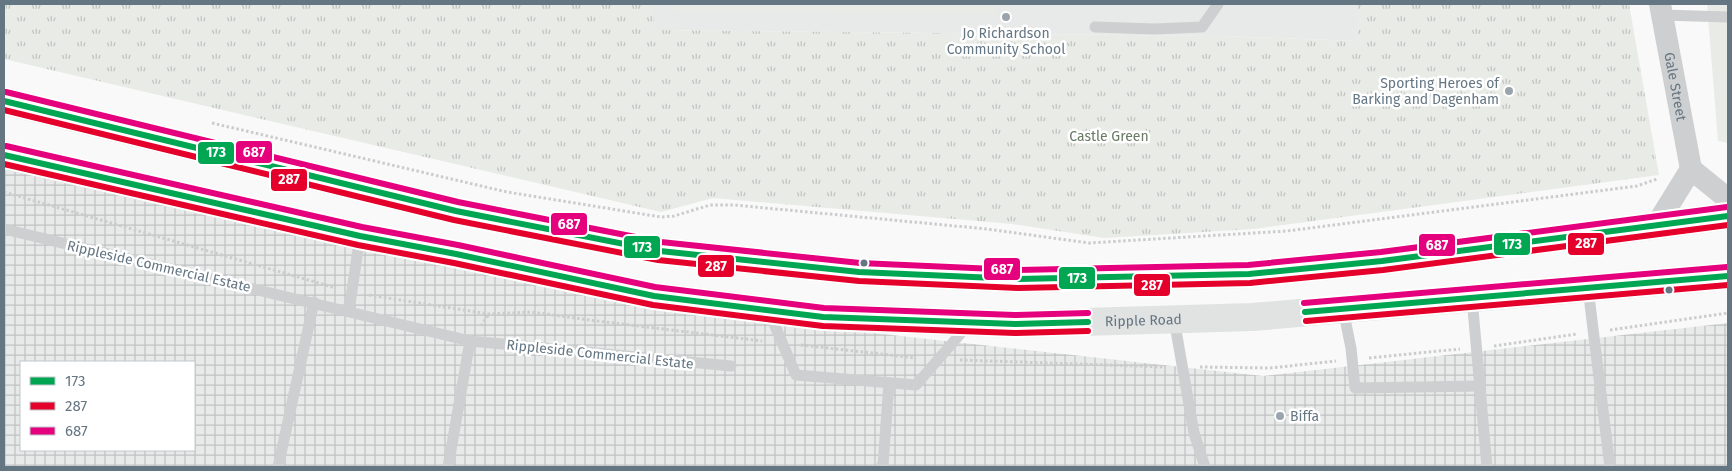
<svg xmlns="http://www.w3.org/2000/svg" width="1732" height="471" viewBox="0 0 1732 471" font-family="'Fira Sans',sans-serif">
<defs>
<pattern id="industrial-grid" width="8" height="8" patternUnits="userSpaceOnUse" patternTransform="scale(1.25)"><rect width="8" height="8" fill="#e8e9e9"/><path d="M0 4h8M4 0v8" fill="none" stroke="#c0c1c2"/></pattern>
<pattern id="park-tufts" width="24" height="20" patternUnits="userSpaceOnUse" patternTransform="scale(1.25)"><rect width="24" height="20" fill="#e8ebe6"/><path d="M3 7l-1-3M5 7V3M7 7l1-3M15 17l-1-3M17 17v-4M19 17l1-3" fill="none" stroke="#c0c3c0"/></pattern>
</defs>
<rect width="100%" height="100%" fill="#f9f9f9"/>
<polygon fill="#e8e9e9" points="653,4 1358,4 1358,41 1221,36 653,30"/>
<path fill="url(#industrial-grid)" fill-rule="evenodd" d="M4,167L783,323L1263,376L1728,323V467H4ZM21,362H194V450H21Z"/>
<polygon fill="url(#park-tufts)" points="4,4 653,4 654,30 1221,36 1357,41 1358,4 1629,4 1659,175 1254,229 1104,238 1012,224 713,198 661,212 4,59"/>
<g fill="#e8ebe6">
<polygon points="674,4 995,4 995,14 674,11"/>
<polygon points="1707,4 1728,4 1728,143 1718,141"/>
</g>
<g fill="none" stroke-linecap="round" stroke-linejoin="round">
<g stroke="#cbcccd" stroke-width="3" stroke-dasharray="2.5 2.5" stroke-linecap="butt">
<polyline points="212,123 507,192 661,217 674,216 710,205 734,205 987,229 1089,243 1287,231 1637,186 1657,179"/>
<polyline points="4,192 336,288"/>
<polyline points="369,295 489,314 531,312 597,321 762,341"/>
<polyline points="481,326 489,314"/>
<polyline points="1610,330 1728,313"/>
<polyline points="801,345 916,358"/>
<polyline points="1494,346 1577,334"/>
<polyline points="1369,358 1460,349"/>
<polyline points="960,360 1166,367"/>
<polyline points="1200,367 1270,368 1336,361"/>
</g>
<g stroke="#cecfd0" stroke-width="11">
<polyline points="1662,15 1728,17"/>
<polyline points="1095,27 1154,29 1202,27 1218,4"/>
<polyline points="4,229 470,341 731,366"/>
<polyline points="1588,288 1610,467"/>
<polyline points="1472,298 1487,467"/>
<polyline points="1343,309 1351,348 1355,388 1480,386"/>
<polyline points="349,311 360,236"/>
<polyline points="769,312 796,375 916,385 969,324"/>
<polyline points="1174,319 1194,433 1205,467"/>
<polyline points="278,467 314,302"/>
<polyline points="448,467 470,341"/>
<polyline points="881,467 883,465 889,383"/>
</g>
<g stroke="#cecfd0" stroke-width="22">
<path id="s1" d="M1660,4L1691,169L1723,195L1728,197"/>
<polyline points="1657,224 1691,169"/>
</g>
<g stroke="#e1e2e2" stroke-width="28">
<polyline points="4,101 456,211 660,251 859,272 1018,279 1249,274 1382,261 1728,216"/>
<path id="s2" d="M4,155L360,236L456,254L654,296L823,317L1015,324L1253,317L1728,276"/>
</g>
<g stroke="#fff" stroke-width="10">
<g id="bus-1">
<polyline points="4,101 456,211 660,251 859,272 1018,279 1249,274 1382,261 1728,216"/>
<polyline points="4,155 360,236 456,254 654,296 823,317 1015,324 1088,322"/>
<polyline points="1305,312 1728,276"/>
</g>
</g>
<g stroke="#fff" stroke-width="10">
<g id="bus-2">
<polyline points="4,110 454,220 658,260 859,281 1018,288 1250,283 1383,270 1728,225"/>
<polyline points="4,164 358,245 454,263 653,305 823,326 1015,333 1088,331"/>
<polyline points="1306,321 1728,285"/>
</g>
</g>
<g stroke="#fff" stroke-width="10">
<g id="bus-3">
<polyline points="6,92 458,202 661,242 860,263 1018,270 1248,265 1381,252 1727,207"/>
<polyline points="6,146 362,227 458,245 655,287 824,308 1015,315 1088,313"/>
<polyline points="1304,303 1727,267"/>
</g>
</g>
<use href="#bus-1" stroke="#00a651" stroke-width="6"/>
<use href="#bus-2" stroke="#e4002b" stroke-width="6"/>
<use href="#bus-3" stroke="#e5007d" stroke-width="6"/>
</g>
<g fill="#99a4ac" stroke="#fff" stroke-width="2">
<circle cx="1006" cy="17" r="5"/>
<circle cx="1509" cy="91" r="5"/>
<circle cx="1280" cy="416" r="5"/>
</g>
<g fill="#657683" stroke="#fff" stroke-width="2">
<circle cx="864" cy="263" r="4.5"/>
<circle cx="1669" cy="290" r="4.5"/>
</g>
<g text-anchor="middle" stroke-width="5" stroke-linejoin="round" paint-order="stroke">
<g font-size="14" fill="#657683" stroke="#fff">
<text x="1006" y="38">Jo Richardson<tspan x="1006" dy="16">Community School</tspan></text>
<text x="1499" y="88" text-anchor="end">Sporting Heroes of<tspan x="1499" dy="16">Barking and Dagenham</tspan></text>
<text x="1290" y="421" text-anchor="start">Biffa</text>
</g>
<g font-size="14" fill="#657683" stroke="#fff">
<text dy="5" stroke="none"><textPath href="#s1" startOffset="84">Gale Street</textPath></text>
<text transform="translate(159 266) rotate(13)" y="5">Rippleside Commercial Estate</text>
<text dy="5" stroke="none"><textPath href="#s2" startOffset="1156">Ripple Road</textPath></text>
<text transform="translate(600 354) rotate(6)" y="5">Rippleside Commercial Estate</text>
</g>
<g font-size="14" fill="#687a64" stroke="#fff">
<text x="1109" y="141">Castle Green</text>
</g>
</g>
<g stroke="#fff" stroke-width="2">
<rect x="235" y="140" width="38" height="24" rx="5" fill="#e5007d"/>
<rect x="197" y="141" width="38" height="24" rx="5" fill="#00a651"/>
<rect x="270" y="168" width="38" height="24" rx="5" fill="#e4002b"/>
<rect x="550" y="212" width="38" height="24" rx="5" fill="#e5007d"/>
<rect x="1567" y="232" width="38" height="24" rx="5" fill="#e4002b"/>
<rect x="1493" y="232" width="38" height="24" rx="5" fill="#00a651"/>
<rect x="1418" y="233" width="38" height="24" rx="5" fill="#e5007d"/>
<rect x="623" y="235" width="38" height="24" rx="5" fill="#00a651"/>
<rect x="697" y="254" width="38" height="24" rx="5" fill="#e4002b"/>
<rect x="983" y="257" width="38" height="24" rx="5" fill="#e5007d"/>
<rect x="1058" y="266" width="38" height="24" rx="5" fill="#00a651"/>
<rect x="1133" y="273" width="38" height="24" rx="5" fill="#e4002b"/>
</g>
<g font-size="14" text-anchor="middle" font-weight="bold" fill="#fff">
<text x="254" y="157">687</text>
<text x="216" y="157">173</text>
<text x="289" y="184">287</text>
<text x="569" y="229">687</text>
<text x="1586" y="248">287</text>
<text x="1512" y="249">173</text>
<text x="1437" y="250">687</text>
<text x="642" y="252">173</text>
<text x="716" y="271">287</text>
<text x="1002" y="274">687</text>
<text x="1077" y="283">173</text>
<text x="1152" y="290">287</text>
</g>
<rect width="1732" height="471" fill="none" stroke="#657683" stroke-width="10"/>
<rect x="20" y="361" width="175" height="90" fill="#ffffff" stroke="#c1c8cd"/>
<rect x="30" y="377" width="25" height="8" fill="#00a651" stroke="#c1c8cd"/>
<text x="65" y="386" font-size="15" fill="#657683">173</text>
<rect x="30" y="402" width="25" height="8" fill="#e4002b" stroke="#c1c8cd"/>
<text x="65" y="411" font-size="15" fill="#657683">287</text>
<rect x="30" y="427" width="25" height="8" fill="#e5007d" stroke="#c1c8cd"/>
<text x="65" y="436" font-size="15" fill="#657683">687</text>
</svg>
